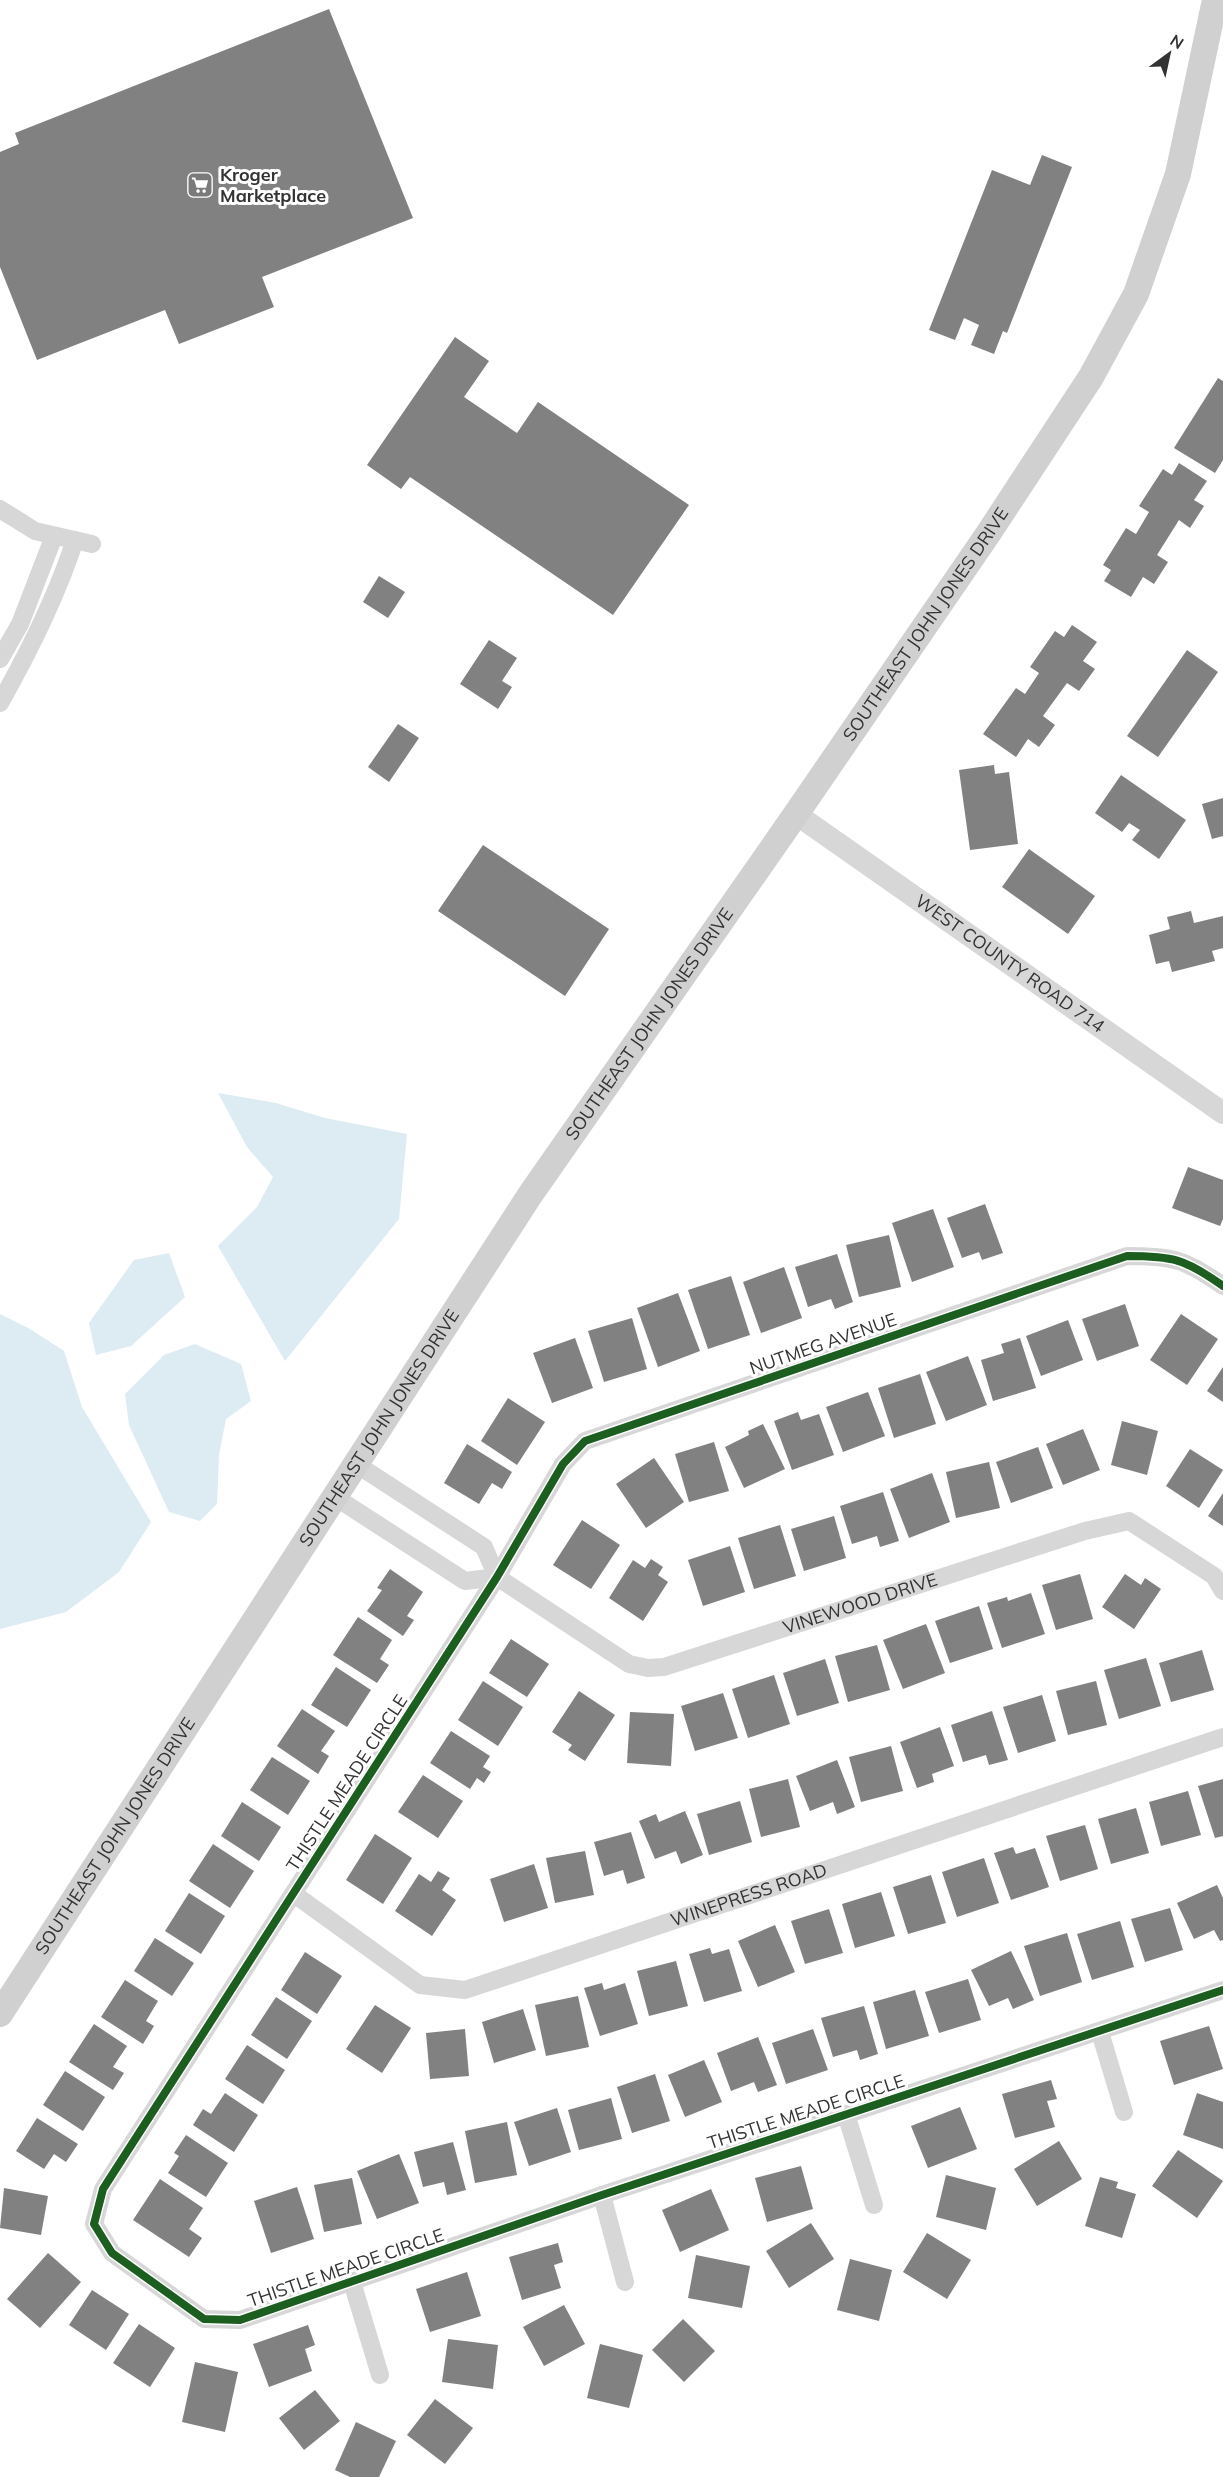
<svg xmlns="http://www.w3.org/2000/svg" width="1223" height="2477" viewBox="0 0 1223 2477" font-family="Mulish,sans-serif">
<rect width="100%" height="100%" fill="#fff"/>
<g fill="#ddebf3">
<polygon points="218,1093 276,1103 325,1118 407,1134 399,1219 285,1361 218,1246 257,1207 273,1177 247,1147"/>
<polygon points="169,1253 185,1297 131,1346 96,1355 89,1323 134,1260"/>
<polygon points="0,1314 30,1329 64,1351 82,1407 151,1522 119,1572 66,1612 0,1629"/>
<polygon points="195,1344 241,1364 251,1401 226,1419 219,1455 217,1504 200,1521 169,1512 129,1425 125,1394 164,1355"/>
</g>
<g fill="#818181">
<polygon points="329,9 413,218 262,277 274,307 179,344 165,310 37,360 0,267 0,152 19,144 15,133"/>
<polygon points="1042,155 1072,167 1007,333 1003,331 994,354 971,345 979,325 964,318 955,340 929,330 992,170 1030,185"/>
<polygon points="455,337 489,361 464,397 517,433 538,402 689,505 613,615 410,477 401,489 367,465"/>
<polygon points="1218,378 1223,381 1223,460 1215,473 1174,448"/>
<polygon points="1179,463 1207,481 1194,500 1204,506 1190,528 1179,520 1157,555 1168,562 1154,584 1143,577 1131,597 1104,581 1111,570 1103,565 1126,528 1136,534 1149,512 1139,506 1163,469 1172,475"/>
<polygon points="379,576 405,592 388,618 363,602"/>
<polygon points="1072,625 1097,642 1083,661 1095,669 1079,691 1067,683 1043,716 1055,725 1039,747 1028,739 1016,757 983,734 1016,688 1025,694 1039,673 1030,667 1055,631 1064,637"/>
<polygon points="489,640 517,658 502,681 512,687 498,709 460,684"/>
<polygon points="1187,650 1218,672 1158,757 1127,736"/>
<polygon points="398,724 419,738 389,782 368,767"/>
<polygon points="994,765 995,774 1009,772 1018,844 970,850 959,770"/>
<polygon points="1121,775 1186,820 1159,859 1132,840 1140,830 1129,823 1122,832 1095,813"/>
<polygon points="1223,798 1223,836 1212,839 1202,804"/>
<polygon points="483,845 609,929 565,996 438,911"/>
<polygon points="1029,849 1095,896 1068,934 1002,887"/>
<polygon points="1191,911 1194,923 1223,916 1223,948 1212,951 1215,961 1172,972 1169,961 1156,964 1149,935 1170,929 1167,917"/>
<polygon points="1188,1167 1223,1180 1223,1219 1220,1226 1172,1208"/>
<polygon points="985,1204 1003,1253 982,1260 979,1252 962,1258 947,1218"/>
<polygon points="933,1209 954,1267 912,1282 892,1223"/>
<polygon points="889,1235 901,1287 859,1297 846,1245"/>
<polygon points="837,1254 853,1302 835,1309 831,1299 808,1307 795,1267"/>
<polygon points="784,1267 802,1318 761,1333 743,1282"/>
<polygon points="731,1276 750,1335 708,1349 688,1290"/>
<polygon points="678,1293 700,1351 658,1367 637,1308"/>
<polygon points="1125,1304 1139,1346 1097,1361 1082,1319"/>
<polygon points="1181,1314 1218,1339 1187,1385 1150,1360"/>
<polygon points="632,1318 647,1369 604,1382 588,1331"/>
<polygon points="1068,1320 1083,1360 1041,1376 1026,1336"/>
<polygon points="575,1338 593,1388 552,1403 533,1353"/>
<polygon points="1020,1338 1036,1388 993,1401 981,1360 1004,1353 1001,1344"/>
<polygon points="968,1356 987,1405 946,1421 926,1372"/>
<polygon points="1223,1367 1223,1402 1207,1391"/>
<polygon points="920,1374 936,1424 894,1438 878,1388"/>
<polygon points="868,1392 885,1436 843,1452 826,1407"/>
<polygon points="508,1398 545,1422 517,1465 481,1441"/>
<polygon points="798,1412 801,1420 819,1414 834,1455 792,1470 774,1421"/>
<polygon points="1122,1421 1158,1431 1147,1475 1111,1465"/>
<polygon points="763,1424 785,1469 744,1488 725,1447 749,1435 748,1431"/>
<polygon points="1083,1429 1100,1470 1063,1485 1046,1444"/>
<polygon points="714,1442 729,1491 689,1502 675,1454"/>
<polygon points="467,1444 512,1472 502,1489 492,1483 479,1504 444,1483"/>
<polygon points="1038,1447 1053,1488 1011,1503 996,1462"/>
<polygon points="1190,1449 1223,1470 1199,1508 1166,1486"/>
<polygon points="654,1458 684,1502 646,1528 616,1484"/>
<polygon points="989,1462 1000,1508 956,1518 946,1472"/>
<polygon points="932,1473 950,1522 909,1538 890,1489"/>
<polygon points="883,1492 899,1541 880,1547 877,1536 852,1544 840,1506"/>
<polygon points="1223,1493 1223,1526 1208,1516"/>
<polygon points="834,1516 846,1558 804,1571 791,1529"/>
<polygon points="582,1520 620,1545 591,1589 553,1565"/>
<polygon points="780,1525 796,1576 754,1589 738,1538"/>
<polygon points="730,1546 745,1592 703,1606 688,1560"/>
<polygon points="651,1559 663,1567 658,1575 668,1582 643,1621 609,1598 633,1560 645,1568"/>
<polygon points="390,1569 423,1592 407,1616 414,1620 403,1636 367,1611 382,1590 377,1588"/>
<polygon points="1080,1574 1093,1619 1056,1630 1042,1585"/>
<polygon points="1125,1574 1141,1585 1145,1578 1161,1589 1134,1629 1102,1607"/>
<polygon points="1031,1593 1045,1634 1002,1648 987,1603 1007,1597 1008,1601"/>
<polygon points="979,1606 993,1649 950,1663 935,1621"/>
<polygon points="358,1617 392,1640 380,1659 389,1665 377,1683 333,1655"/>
<polygon points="926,1624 945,1673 903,1689 883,1640"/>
<polygon points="511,1639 549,1664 527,1697 489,1673"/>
<polygon points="877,1645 890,1690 848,1702 835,1656"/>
<polygon points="1202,1650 1214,1690 1171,1702 1159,1663"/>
<polygon points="1146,1658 1161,1706 1119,1719 1104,1670"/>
<polygon points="825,1659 839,1703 797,1716 783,1673"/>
<polygon points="336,1667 371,1690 347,1727 311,1705"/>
<polygon points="774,1675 790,1724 748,1738 732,1689"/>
<polygon points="483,1681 523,1707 498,1746 458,1720"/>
<polygon points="1096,1681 1107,1725 1068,1735 1056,1691"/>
<polygon points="579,1691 615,1715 585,1761 568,1750 572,1745 552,1732"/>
<polygon points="723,1693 738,1738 695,1751 681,1706"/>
<polygon points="1042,1695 1056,1741 1018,1753 1003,1707"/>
<polygon points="302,1709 335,1731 321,1751 329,1756 318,1774 277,1746"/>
<polygon points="992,1711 1008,1760 989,1765 986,1755 963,1762 951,1725"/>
<polygon points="630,1712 674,1714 671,1766 627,1763"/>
<polygon points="940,1727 954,1766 932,1774 934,1782 917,1788 900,1742"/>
<polygon points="451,1731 490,1756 483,1767 491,1772 484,1783 477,1778 470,1789 430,1763"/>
<polygon points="891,1746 903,1791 861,1802 849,1757"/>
<polygon points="272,1757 310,1781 288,1815 250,1790"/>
<polygon points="837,1760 855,1807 837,1814 833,1802 810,1811 796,1776"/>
<polygon points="423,1775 463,1801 438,1838 398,1812"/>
<polygon points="788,1779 800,1827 761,1837 749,1789"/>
<polygon points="1223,1779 1223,1836 1215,1838 1198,1786"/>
<polygon points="1188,1791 1201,1835 1161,1846 1149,1802"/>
<polygon points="740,1801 752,1842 709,1855 697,1814"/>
<polygon points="242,1802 281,1827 259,1861 221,1836"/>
<polygon points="1136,1808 1149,1853 1111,1864 1098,1819"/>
<polygon points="685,1811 703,1855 681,1864 676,1851 655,1859 639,1821 656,1814 659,1822"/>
<polygon points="1085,1825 1098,1869 1060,1881 1046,1836"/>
<polygon points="631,1832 645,1878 627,1884 623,1870 604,1876 594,1842"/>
<polygon points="375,1834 412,1858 383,1904 346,1880"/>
<polygon points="213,1844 254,1871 230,1908 189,1881"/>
<polygon points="1013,1847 1016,1854 1035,1848 1049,1887 1011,1900 994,1853"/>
<polygon points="585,1851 594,1895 555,1903 546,1858"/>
<polygon points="984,1858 999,1903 957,1917 942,1872"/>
<polygon points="534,1864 548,1908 504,1922 490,1879"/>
<polygon points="438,1871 450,1878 442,1890 456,1900 432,1936 395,1911 419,1874 431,1882"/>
<polygon points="931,1875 946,1923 908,1934 893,1887"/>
<polygon points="1217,1885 1223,1898 1223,1940 1220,1941 1214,1930 1194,1939 1177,1903"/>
<polygon points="881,1892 895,1936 855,1948 842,1904"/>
<polygon points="189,1893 225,1916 201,1954 165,1931"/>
<polygon points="1170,1908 1183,1950 1145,1962 1131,1919"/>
<polygon points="829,1909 843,1953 805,1964 791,1921"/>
<polygon points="1120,1921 1134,1967 1092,1980 1077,1934"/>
<polygon points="775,1925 795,1972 758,1987 738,1941"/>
<polygon points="1067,1933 1082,1982 1040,1996 1024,1946"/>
<polygon points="155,1938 194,1963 172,1996 134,1971"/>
<polygon points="710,1948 712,1954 729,1949 742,1991 704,2002 689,1954"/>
<polygon points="1011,1951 1034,2000 1013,2009 1008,1998 989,2006 971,1970"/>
<polygon points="305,1952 342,1976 317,2014 281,1990"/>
<polygon points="676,1961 688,2006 649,2016 637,1971"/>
<polygon points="968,1979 981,2020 939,2033 925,1992"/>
<polygon points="125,1980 158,2001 146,2021 154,2026 143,2044 101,2017"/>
<polygon points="602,1983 604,1990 625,1983 638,2024 600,2036 584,1988"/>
<polygon points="915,1990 929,2036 886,2049 873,2002"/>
<polygon points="578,1996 589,2047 546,2056 535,2005"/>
<polygon points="276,1997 312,2021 287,2059 251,2035"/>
<polygon points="375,2005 411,2028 382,2073 346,2049"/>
<polygon points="864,2006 878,2054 860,2060 857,2050 833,2057 821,2018"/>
<polygon points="523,2009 536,2050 494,2063 482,2022"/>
<polygon points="94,2024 127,2046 113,2067 124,2073 113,2090 69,2062"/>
<polygon points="1209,2026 1223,2069 1174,2085 1160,2041"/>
<polygon points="465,2029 469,2076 430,2079 426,2033"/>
<polygon points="813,2029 828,2070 786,2084 772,2043"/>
<polygon points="758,2037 777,2085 758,2092 754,2082 731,2091 717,2053"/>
<polygon points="247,2045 285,2070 263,2104 225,2079"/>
<polygon points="704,2060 722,2102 685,2117 668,2075"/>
<polygon points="65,2071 105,2097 83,2131 43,2105"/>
<polygon points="655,2074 670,2121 632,2133 617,2087"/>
<polygon points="1051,2080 1057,2099 1047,2101 1055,2127 1015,2138 1002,2094"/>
<polygon points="225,2093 258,2115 234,2152 193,2125 203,2109 211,2114"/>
<polygon points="1197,2093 1223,2102 1223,2149 1183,2135"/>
<polygon points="611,2098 622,2139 579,2150 568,2110"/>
<polygon points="960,2107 977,2149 928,2168 911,2126"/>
<polygon points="557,2108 571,2152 529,2166 514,2122"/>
<polygon points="37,2118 78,2144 66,2162 54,2154 44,2169 16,2151"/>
<polygon points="507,2122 517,2175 475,2183 465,2131"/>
<polygon points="186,2135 228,2163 206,2197 168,2173 179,2156 174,2153"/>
<polygon points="1059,2141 1082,2179 1037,2206 1014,2169"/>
<polygon points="453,2142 466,2190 447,2195 444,2182 423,2187 414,2152"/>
<polygon points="1178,2150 1223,2181 1197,2218 1152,2186"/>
<polygon points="399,2154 419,2203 377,2219 357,2171"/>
<polygon points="801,2166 813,2209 767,2222 755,2178"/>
<polygon points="946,2175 996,2188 986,2230 936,2217"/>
<polygon points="1100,2177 1118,2182 1116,2188 1136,2194 1122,2238 1085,2226"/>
<polygon points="352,2178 362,2224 324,2232 314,2185"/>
<polygon points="160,2179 203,2208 189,2229 202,2238 189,2257 133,2220"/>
<polygon points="297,2187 314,2239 271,2253 254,2201"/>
<polygon points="4,2188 48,2196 41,2235 0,2228"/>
<polygon points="711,2189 729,2230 680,2252 662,2210"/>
<polygon points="811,2223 834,2259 789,2288 766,2251"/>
<polygon points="927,2233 971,2260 947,2299 903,2272"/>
<polygon points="558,2243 563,2262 554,2265 561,2288 522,2300 509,2257"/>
<polygon points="48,2253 81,2282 40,2328 7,2299"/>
<polygon points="696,2255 750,2266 742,2308 688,2298"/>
<polygon points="850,2259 892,2270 879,2321 837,2310"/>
<polygon points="467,2272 481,2316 430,2332 416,2289"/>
<polygon points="92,2290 129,2314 106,2350 69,2325"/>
<polygon points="564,2305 585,2344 544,2366 523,2327"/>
<polygon points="683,2319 715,2351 684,2382 652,2350"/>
<polygon points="139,2324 175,2348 150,2387 113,2363"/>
<polygon points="308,2325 315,2345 305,2349 312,2371 269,2387 253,2344"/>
<polygon points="448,2339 498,2345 493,2389 442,2382"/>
<polygon points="600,2344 643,2355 629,2408 587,2398"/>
<polygon points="195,2362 238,2372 225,2432 182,2422"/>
<polygon points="315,2390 340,2421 304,2450 279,2418"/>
<polygon points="435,2399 473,2428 445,2464 407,2435"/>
<polygon points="356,2422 396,2441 379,2477 350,2477 335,2470"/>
</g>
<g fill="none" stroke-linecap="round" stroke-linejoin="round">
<g stroke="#d7d7d7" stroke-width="18">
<polyline points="0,509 35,531 92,544"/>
<polyline points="0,659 20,624 54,536"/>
<path d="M0,703C30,650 56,598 75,540"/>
<path d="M1223,1286C1185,1259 1173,1256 1127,1256L585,1441L563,1464L497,1577L103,2189L94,2224L112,2253L204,2319L240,2320L602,2195L1223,1990"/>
<path id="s1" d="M356,1464L484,1547L497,1577L629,1664L648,1668L664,1667L1085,1531L1129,1521L1214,1576L1223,1591"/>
<polyline points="335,1497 465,1581 497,1577"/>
<path id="s2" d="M294,1894L420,1985L465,1990L1223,1737"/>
<polyline points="1100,2032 1124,2112"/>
<polyline points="846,2114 874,2205"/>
<polyline points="602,2195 625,2282"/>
<polyline points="352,2282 380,2375"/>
</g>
<path stroke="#d7d7d7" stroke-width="22" id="s3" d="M796,814L1223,1113"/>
<path stroke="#d0d0d0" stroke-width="26" id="s4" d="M0,2014L530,1195L796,814L988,534L1091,377L1136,294L1178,174L1215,0"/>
<g stroke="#fff" stroke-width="11">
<path id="cycleway" d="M1223,1286C1185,1259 1173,1256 1127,1256L585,1441L563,1464L497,1577L103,2189L94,2224L112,2253L204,2319L240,2320L602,2195L1223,1990"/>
</g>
<use href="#cycleway" stroke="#1b5e20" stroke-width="8"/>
</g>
<defs>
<g id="supermarket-square" transform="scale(1.35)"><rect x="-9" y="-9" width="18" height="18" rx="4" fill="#7a7a7a" stroke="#fff"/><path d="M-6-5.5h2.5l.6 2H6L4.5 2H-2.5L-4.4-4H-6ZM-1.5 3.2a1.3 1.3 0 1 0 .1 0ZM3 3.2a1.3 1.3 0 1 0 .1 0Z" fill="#fff"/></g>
</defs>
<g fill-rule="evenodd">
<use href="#supermarket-square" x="200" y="185"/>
</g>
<g text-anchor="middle" stroke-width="6" stroke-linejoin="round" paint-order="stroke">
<g font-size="18" font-weight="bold" fill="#333" stroke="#fff" text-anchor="start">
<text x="220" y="181">Kroger<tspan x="220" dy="21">Marketplace</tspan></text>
</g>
<g font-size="18" fill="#333" stroke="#fff">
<text dy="6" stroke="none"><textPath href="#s4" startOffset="1670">SOUTHEAST JOHN JONES DRIVE</textPath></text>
<text dy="6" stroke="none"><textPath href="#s3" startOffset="261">WEST COUNTY ROAD 714</textPath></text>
<text dy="6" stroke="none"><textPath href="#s4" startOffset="1184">SOUTHEAST JOHN JONES DRIVE</textPath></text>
<text transform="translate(823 1344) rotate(-19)" y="6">NUTMEG AVENUE</text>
<text dy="6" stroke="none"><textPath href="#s4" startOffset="698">SOUTHEAST JOHN JONES DRIVE</textPath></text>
<text dy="6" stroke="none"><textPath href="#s1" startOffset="585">VINEWOOD DRIVE</textPath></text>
<text transform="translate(347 1783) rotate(-57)" y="6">THISTLE MEADE CIRCLE</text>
<text dy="6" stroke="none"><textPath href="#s4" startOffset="212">SOUTHEAST JOHN JONES DRIVE</textPath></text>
<text dy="6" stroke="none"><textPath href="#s2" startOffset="500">WINEPRESS ROAD</textPath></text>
<text transform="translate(806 2112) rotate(-18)" y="6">THISTLE MEADE CIRCLE</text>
<text transform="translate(346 2268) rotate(-19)" y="6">THISTLE MEADE CIRCLE</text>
</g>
</g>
<g transform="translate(1169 54) rotate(33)" stroke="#ffffff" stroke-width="4.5" paint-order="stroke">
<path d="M0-4.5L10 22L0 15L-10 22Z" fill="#333333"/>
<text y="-9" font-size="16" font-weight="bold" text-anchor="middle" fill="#333333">N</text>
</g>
</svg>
